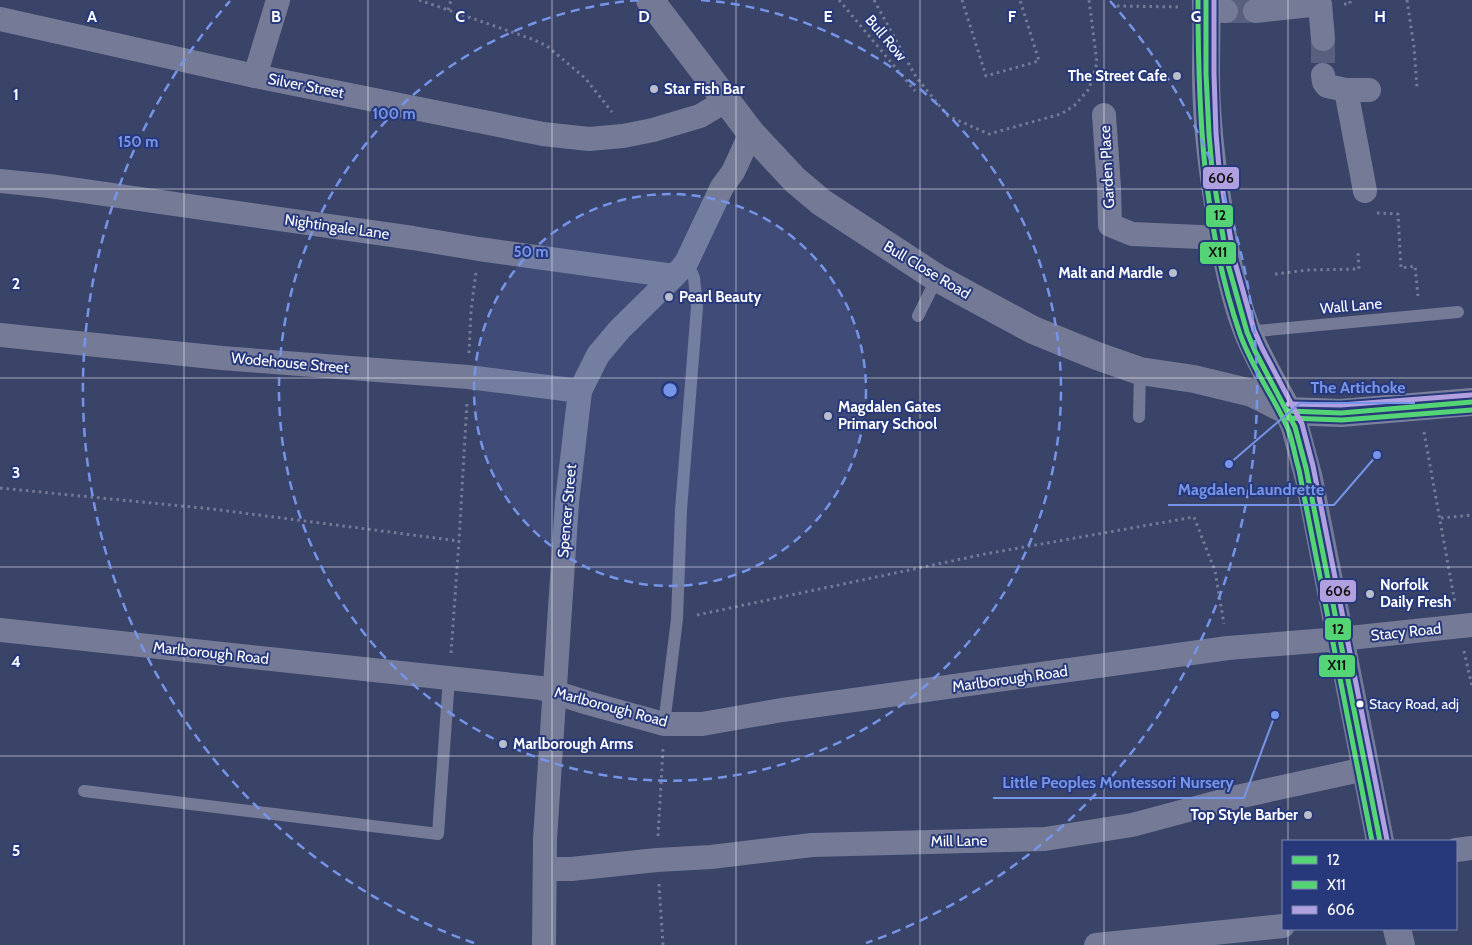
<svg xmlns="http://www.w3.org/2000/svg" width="1472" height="945" viewBox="0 0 1472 945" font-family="Cabin,sans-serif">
<rect width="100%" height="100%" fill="#3a4368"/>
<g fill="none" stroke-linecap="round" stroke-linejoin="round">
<g stroke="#585f7f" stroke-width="24" stroke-dasharray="24 12" stroke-linecap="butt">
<polyline points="1226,11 1255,11"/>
<polyline points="1323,39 1323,75"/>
</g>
<g stroke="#757b97" stroke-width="3" stroke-dasharray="2.5 4" stroke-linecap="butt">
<polyline points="419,0 532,39 547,46 585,78 612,112"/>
<polyline points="839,0 915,91"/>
<polyline points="874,0 916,77 948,116 989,134 1061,114 1074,106 1089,89 1097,63 1089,0"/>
<polyline points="962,0 986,76 1039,61 1020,0"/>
<polyline points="1407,0 1414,47 1417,88"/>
<polyline points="1344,4 1350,4 1350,0"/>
<polyline points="1117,6 1181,7"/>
<polyline points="448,10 451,0"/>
<polyline points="1377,213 1398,214 1401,268 1415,266 1418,296"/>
<polyline points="1275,274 1308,270 1359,269 1358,252"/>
<polyline points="469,353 471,311 476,272"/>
<polyline points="1424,432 1455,603"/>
<polyline points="0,488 212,509 459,541"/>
<polyline points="1441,518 1472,515"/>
<polyline points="697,615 985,554 1194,517 1215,571 1224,624"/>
<polyline points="1464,651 1472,686"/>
<polyline points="451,653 459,541 467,402"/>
<polyline points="658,836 663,749"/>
<polyline points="659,884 663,945"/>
</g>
<g stroke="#757b97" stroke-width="12">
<polyline points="918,316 937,278"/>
<polyline points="1247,332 1458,312"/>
<polyline points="1139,417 1140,371"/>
<polyline points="664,724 677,619 681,510 697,307 694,278 687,261"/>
<polyline points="84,791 438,834 449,678"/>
</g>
<g stroke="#757b97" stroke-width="24">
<polyline points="1207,10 1226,11"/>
<polyline points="1255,11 1320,4 1323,39"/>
<polyline points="0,19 255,76 543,134 589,139 623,136 653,130 700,116 727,100"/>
<polyline points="1323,75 1324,82 1327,86 1346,90 1365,191"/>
<polyline points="255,76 278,0"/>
<polyline points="1346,90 1369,90"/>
<polyline points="1104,115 1109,187 1110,225 1132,234 1223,238"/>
<polyline points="0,181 49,186 413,238 479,249 674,276"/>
<polyline points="0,335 222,358 468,377 580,391"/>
<polyline points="0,630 541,688 588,703 664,724 702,724 782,710 1228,648 1340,639 1472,625"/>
<polyline points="1456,850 1472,848"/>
<polyline points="545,869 571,869 657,860 711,857 812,845 1045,839 1132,825 1237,797 1365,769"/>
<polyline points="544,945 545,839 567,502 580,391 598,355 620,329 682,268 687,261 722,187 733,172 751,133"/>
<polyline points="1096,945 1283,926"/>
</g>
<path stroke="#7b809b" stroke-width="28" d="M1206,0C1207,24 1206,48 1206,72C1206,116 1211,161 1218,204C1224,248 1232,293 1248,333C1259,360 1274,385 1288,411L1341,413L1472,402"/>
<g stroke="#747a96" stroke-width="28">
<polyline points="650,0 751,133 795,180 821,202 937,278 1033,330 1097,356 1140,371 1194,379 1252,393 1288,411 1295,427 1309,479 1380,841"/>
<polyline points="1397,929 1401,945"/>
</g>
<g stroke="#27387b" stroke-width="9">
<g id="bus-1">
<polyline points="1206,0 1206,74 1209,134 1212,169 1227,261 1247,332 1255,351 1295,427 1306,468 1380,841"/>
<polyline points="1288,411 1341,413 1472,402"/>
</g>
</g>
<g stroke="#27387b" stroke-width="9">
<g id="bus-2">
<path d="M1198,0C1198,112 1203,227 1240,334C1252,368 1274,397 1288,429C1293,442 1295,457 1299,470L1372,841"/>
<polyline points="1288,418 1342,420 1472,410"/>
</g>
</g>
<g stroke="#27387b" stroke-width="9">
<g id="bus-3">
<polyline points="1214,0 1214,74 1216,133 1219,168 1234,259 1254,330 1262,348 1302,424 1313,466 1387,840"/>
<polyline points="1288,404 1341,405 1471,395"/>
</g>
</g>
<use href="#bus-1" stroke="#55d475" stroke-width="5"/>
<use href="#bus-2" stroke="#55d475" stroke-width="5"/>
<use href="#bus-3" stroke="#b1a0df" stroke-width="5"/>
</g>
<path fill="none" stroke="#fff" stroke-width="1" stroke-opacity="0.55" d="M184,0V945M368,0V945M552,0V945M736,0V945M920,0V945M1104,0V945M1288,0V841M0,189H1472M0,378H1472M0,567H1472M0,756H1472M1288,929V945"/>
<circle cx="670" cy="390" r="196" fill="#7795e8" fill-opacity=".12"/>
<g fill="none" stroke="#7795e8" stroke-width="2.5" stroke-dasharray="9 6">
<circle cx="670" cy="390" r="196"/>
<path d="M701 0A391 391 0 1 1 639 0"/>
<path d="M474 943A587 587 0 0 1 230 1M1110 1A587 587 0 0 1 866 943"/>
</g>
<g fill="#babdca" stroke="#27387b" stroke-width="2">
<circle cx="1177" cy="76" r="5"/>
<circle cx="654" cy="89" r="5"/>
<circle cx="1173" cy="273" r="5"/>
<circle cx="669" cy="297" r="5"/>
<circle cx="828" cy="416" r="5"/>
<circle cx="1370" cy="594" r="5"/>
<circle cx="503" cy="744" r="5"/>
<circle cx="1308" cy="815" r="5"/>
</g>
<circle fill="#fff" stroke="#27387b" stroke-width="2" cx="1360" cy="704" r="4.5"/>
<g text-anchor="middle" stroke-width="4" stroke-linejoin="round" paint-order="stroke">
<g font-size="14" fill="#fff" stroke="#27387b" text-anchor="start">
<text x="1369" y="709">Stacy Road, adj</text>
</g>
<g font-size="15" fill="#fff" stroke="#27387b">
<text transform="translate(886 38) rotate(50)" y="5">Bull Row</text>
<text transform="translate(306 86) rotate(11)" y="5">Silver Street</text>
<text transform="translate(1107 167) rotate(-93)" y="5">Garden Place</text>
<text transform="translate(337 227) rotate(8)" y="5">Nightingale Lane</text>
<text transform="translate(927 270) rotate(31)" y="5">Bull Close Road</text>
<text transform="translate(1351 306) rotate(-5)" y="5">Wall Lane</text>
<text transform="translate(290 363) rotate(5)" y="5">Wodehouse Street</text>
<text transform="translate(567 511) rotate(-85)" y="5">Spencer Street</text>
<text transform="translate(1406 632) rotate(-6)" y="5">Stacy Road</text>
<text transform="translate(211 653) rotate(6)" y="5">Marlborough Road</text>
<text transform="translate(1010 679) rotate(-8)" y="5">Marlborough Road</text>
<text transform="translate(611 707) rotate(15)" y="5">Marlborough Road</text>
<text transform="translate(959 841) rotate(-1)" y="5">Mill Lane</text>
</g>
<g font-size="15" font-weight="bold" fill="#fff" stroke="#27387b" text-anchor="start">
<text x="1167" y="81" text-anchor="end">The Street Cafe</text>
<text x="664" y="94">Star Fish Bar</text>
<text x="1163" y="278" text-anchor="end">Malt and Mardle</text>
<text x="679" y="302">Pearl Beauty</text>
<text x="838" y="412">Magdalen Gates<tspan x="838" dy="17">Primary School</tspan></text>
<text x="1380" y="590">Norfolk<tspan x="1380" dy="17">Daily Fresh</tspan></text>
<text x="513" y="749">Marlborough Arms</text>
<text x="1298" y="820" text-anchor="end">Top Style Barber</text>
</g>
</g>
<g font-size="16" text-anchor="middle" font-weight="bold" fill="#fff" stroke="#27387b" stroke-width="4" stroke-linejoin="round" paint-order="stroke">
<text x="92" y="22">A</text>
<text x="276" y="22">B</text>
<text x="460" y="22">C</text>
<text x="644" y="22">D</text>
<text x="828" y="22">E</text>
<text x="1012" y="22">F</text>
<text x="1196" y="22">G</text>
<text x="1380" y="22">H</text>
<text x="16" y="100">1</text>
<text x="16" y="289">2</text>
<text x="16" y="478">3</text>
<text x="16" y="667">4</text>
<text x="16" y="856">5</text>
</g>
<circle cx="670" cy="390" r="8" fill="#7795e8" stroke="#27387b" stroke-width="2.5"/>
<g font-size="15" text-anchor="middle" font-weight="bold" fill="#7795e8" stroke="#27387b" stroke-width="4" stroke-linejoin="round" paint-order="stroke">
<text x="394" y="119">100 m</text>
<text x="138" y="147">150 m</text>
<text x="531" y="257">50 m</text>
</g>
<path fill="none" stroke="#7795e8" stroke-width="2" d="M1229 464L1300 403H1415M1377 455L1334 505H1168M1275 715L1244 798H993"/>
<g fill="#7795e8" stroke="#27387b" stroke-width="2">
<circle cx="1229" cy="464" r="5"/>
<circle cx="1377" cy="455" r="5"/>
<circle cx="1275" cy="715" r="5"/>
</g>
<g font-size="16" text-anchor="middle" font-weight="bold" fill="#7795e8" stroke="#27387b" stroke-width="4" stroke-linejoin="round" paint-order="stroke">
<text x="1358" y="393">The Artichoke</text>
<text x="1251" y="495">Magdalen Laundrette</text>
<text x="1118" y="788">Little Peoples Montessori Nursery</text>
</g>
<g stroke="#27387b" stroke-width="2">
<rect x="1202" y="166" width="38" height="24" rx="5" fill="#b1a0df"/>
<rect x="1205" y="204" width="29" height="24" rx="5" fill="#55d475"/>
<rect x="1199" y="241" width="38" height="24" rx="5" fill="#55d475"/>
<rect x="1319" y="579" width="38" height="24" rx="5" fill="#b1a0df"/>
<rect x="1324" y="617" width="28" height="24" rx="5" fill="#55d475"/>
<rect x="1318" y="654" width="38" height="24" rx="5" fill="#55d475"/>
</g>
<g font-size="14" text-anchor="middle" font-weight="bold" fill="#111">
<text x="1221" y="183">606</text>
<text x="1220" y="220">12</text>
<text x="1218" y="257">X11</text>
<text x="1338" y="596">606</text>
<text x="1338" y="634">12</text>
<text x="1337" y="670">X11</text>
</g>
<rect x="1282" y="840" width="175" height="90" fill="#27387b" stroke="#7d88b0"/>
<rect x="1292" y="856" width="25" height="8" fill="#55d475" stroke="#7d88b0"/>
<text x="1327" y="865" font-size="15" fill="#ffffff">12</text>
<rect x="1292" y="881" width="25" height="8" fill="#55d475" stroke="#7d88b0"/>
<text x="1327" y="890" font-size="15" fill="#ffffff">X11</text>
<rect x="1292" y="906" width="25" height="8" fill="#b1a0df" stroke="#7d88b0"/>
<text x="1327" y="915" font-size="15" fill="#ffffff">606</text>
</svg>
